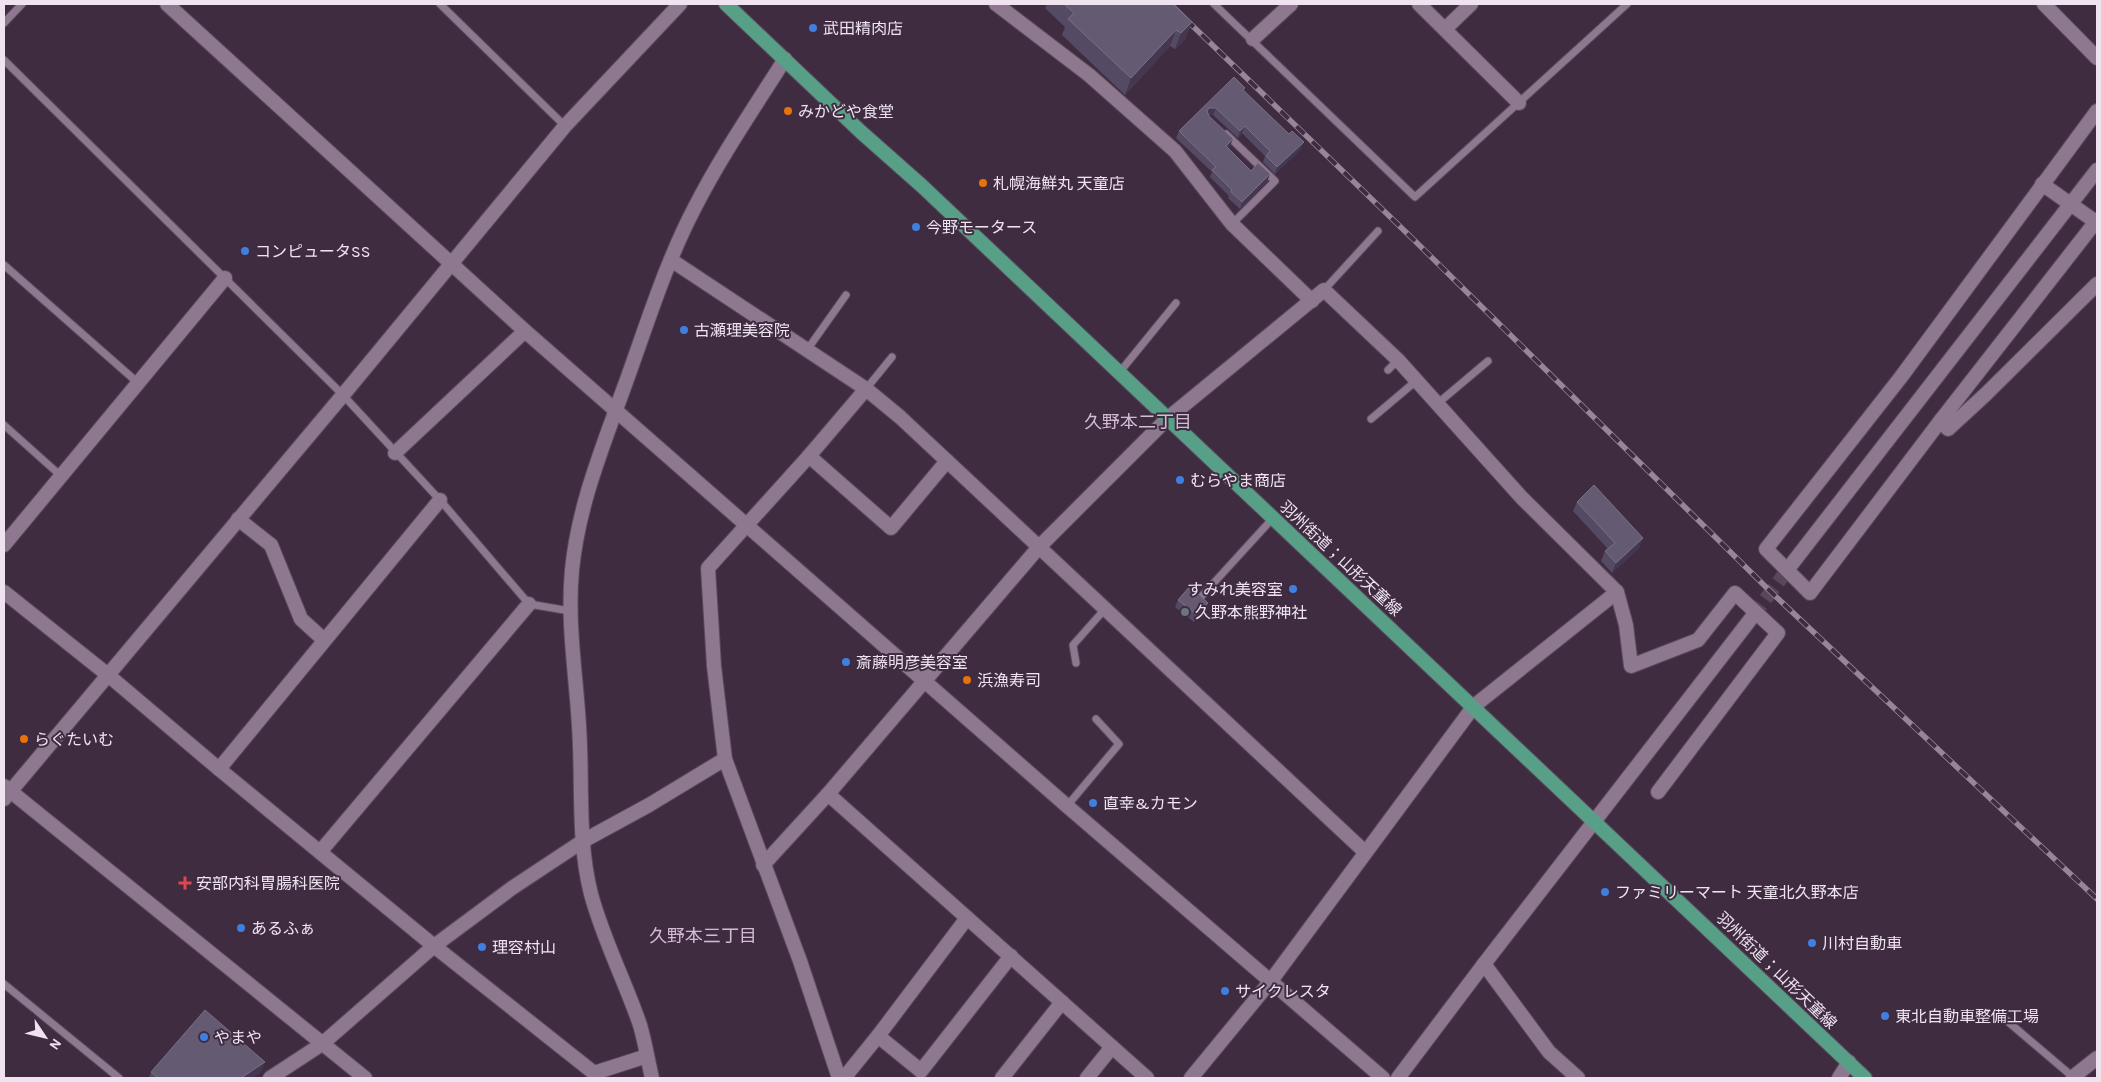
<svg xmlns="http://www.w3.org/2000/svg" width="2101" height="1082" viewBox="0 0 2101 1082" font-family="Karla,'Noto Sans JP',sans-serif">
<rect width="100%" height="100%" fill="#3f2c41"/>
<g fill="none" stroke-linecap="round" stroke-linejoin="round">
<polyline stroke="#59475b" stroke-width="14" stroke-dasharray="14 7" stroke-linecap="butt" points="1753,616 1791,565"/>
<g stroke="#5a4a5b" stroke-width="9">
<g id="service">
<polyline points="440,4 565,126"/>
<polyline points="1214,4 1415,197 1627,4"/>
<polyline points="4,23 22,4"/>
<polyline points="4,60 343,395 440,500 529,604 570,611"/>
<polyline points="1226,134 1275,181 1232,224"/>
<polyline points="4,265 137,382"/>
<polyline points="1324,290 1378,231"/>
<polyline points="807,350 846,295"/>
<polyline points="1388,370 1398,360"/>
<polyline points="1119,373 1176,303"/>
<polyline points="866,389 892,357"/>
<polyline points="1437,404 1488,361"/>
<polyline points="1371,419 1416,381"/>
<polyline points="4,425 61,476"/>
<polyline points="1200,598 1273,518"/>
<polyline points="1076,663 1073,645 1105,609"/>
<polyline points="1067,806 1119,744 1096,719"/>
<polyline points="4,984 119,1078"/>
<polyline points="2006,1020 2073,1077"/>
</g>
</g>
<g stroke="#5a4a5b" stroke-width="16">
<g id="minor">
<polyline points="167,4 525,331 1067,806 1383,1078"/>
<polyline points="996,4 1089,75 1175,151 1232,224 1312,301"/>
<polyline points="1419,4 1519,103"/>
<polyline points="2044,4 2097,58"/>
<polyline points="1445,29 1471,4"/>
<polyline points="1253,39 1291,4"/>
<polyline points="2097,111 1901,377 1766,549 1810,593 1941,420 2097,220"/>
<polyline points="2042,184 2096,222"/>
<polyline points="671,260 866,389 900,417 1365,852"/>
<polyline points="1941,420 1948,429 1986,394 2097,284"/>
<polyline points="395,453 525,331"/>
<polyline points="809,456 891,528 947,461"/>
<polyline points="238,519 271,545 301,619 324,640"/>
<polyline points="4,545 225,278"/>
<polyline points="4,592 108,675 219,769 434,946 594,1073 647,1056"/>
<polyline points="1617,592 1626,625 1631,666 1698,640 1735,593 1778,633 1658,792"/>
<polyline points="219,769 440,500"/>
<polyline points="828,794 1147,1078"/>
<polyline points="320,852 529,604"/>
<polyline points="763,865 828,794 1039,547 1167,419 1324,290 1398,360 1522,498 1617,592 1474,706 1270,982 1191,1078"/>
<polyline points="1484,964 1549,1052 1578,1078"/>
<polyline points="878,1036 921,1071 1011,956"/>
<polyline points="270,1078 322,1044 434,946 512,888 583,841 649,805 725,759"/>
<path d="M652,1078C648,1061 645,1042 640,1025C625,981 603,939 591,894C577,839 583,782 579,726C576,674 567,623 572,570C578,508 601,451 622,393C645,331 664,266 695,207C721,156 754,108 785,59"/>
<polyline points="839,1078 800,961 725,759 714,666 708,568 809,456 866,389"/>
<polyline points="844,1078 878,1036 967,918"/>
<polyline points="1002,1078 1062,1002"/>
<polyline points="1087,1078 1112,1047"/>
<polyline points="1839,1078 1849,1062"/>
<polyline points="2074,1078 2073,1077 2097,1058"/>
</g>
</g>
<g stroke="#5a4a5b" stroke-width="16">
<g id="tertiary">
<polyline points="1791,565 2097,170"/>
<polyline points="4,786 365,1078"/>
<polyline points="4,799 343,395 565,126 680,4"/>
<polyline points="1398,1078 1484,964 1753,616"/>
</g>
</g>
<g stroke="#5a4a5b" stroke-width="16">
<polyline id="primary" points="726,4 861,132 922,186 1865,1078"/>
</g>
<use href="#service" stroke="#8d788f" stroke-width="7"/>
<use href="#minor" stroke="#8d788f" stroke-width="14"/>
<use href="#tertiary" stroke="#8d788f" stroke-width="14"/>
<use href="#primary" stroke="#579f87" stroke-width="14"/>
<g stroke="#968697" stroke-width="5.5">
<polyline id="rail" points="1170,4 1413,239 1772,593 2097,899"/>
</g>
<use href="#rail" stroke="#3f2c41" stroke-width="4" stroke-dasharray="11" stroke-linecap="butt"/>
</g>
<g fill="#544a63">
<polygon points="1047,4 1173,4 1186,38 1175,49 1170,46 1125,95 1062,35 1065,27 1045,8"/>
<polygon points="1244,90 1301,149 1275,174 1263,162 1265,156 1242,133 1238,138 1213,115 1208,115 1230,146 1228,148 1251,171 1270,174 1267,181 1240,209 1228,198 1229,196 1210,177 1212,172 1176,138 1179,131"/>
<polygon points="1577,502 1643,538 1639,548 1612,573 1601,561 1605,551 1608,549 1573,511"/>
<polygon points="1178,600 1208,603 1205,610 1194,622 1175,607"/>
<polygon points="151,1072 261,1072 252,1078 149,1078"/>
</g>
<g fill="#44374f">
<polygon points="1192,22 1186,38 1175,49 1181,33"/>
<polygon points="1176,30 1170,46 1125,95 1131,78"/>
<polygon points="1209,108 1216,108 1213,115 1207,115 1205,118"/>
<polygon points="1245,126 1242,133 1238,138 1240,131"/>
<polygon points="1233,139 1230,146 1224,153 1226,146"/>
<polygon points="1304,142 1301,149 1275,174 1277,167"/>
<polygon points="1270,174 1267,181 1240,209 1242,202"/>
<polygon points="1643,538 1639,548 1612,573 1616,563"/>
<polygon points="1208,603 1205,610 1194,622 1197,615"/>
<polygon points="265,1062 261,1072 252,1078 241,1078"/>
</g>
<g fill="#645b72" stroke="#7a7086">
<polygon points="1064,4 1173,4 1192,22 1181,33 1176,30 1131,78 1068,19 1074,13"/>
<polygon points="1234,77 1245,88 1243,90 1289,134 1292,131 1304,142 1277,167 1266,156 1270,151 1245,126 1240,131 1216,108 1209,108 1207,111 1209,116 1233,139 1226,146 1251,171 1258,163 1270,174 1242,202 1231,192 1232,190 1212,170 1216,167 1179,131"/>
<polygon points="1594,485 1643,538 1616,563 1605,551 1615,543 1577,502"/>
<polygon points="1190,586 1208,603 1197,615 1178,600"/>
<polygon points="205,1010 265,1062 241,1078 158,1078 151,1072"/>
</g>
<g fill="#3f7fe0" stroke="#3f2c41" stroke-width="2">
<circle cx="813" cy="28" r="5"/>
<circle cx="916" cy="227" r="5"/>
<circle cx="245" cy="251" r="5"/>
<circle cx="684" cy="330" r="5"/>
<circle cx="1180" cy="480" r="5"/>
<circle cx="1293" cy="589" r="5"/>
<circle cx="846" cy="662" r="5"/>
<circle cx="1093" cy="803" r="5"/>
<circle cx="1605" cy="892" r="5"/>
<circle cx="241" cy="928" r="5"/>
<circle cx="1812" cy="943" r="5"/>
<circle cx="482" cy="947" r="5"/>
<circle cx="1225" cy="991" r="5"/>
<circle cx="1885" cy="1016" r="5"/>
<circle cx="204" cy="1037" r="5"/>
</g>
<g fill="#e8710a" stroke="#3f2c41" stroke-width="2">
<circle cx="788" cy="111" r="5"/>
<circle cx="983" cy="183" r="5"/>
<circle cx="967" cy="680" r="5"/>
<circle cx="24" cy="739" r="5"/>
</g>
<circle fill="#6b7280" stroke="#3f2c41" stroke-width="2" cx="1185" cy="612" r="5"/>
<path fill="#e0444e" stroke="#3f2c41" stroke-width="2" d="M182.5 875.5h5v5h5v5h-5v5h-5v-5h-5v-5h5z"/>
<g text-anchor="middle" stroke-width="4" stroke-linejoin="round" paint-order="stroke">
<g font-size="16" fill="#efe3f0" stroke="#3f2c41" text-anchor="start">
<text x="823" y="34">武田精肉店</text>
<text x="798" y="117">みかどや食堂</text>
<text x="993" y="189">札幌海鮮丸 天童店</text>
<text x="926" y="233">今野モータース</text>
<text x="255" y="257">コンピュータSS</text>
<text x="694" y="336">古瀬理美容院</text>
<text x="1190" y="486">むらやま商店</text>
<text x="1283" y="595" text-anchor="end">すみれ美容室</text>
<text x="1195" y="618">久野本熊野神社</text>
<text x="856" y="668">斎藤明彦美容室</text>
<text x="977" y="686">浜漁寿司</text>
<text x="34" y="745">らぐたいむ</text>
<text x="1103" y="809">直幸&amp;カモン</text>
<text x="196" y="889">安部内科胃腸科医院</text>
<text x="1615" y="898">ファミリーマート 天童北久野本店</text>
<text x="251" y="934">あるふぁ</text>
<text x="1822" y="949">川村自動車</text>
<text x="492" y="953">理容村山</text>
<text x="1235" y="997">サイクレスタ</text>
<text x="1895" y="1022">東北自動車整備工場</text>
<text x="214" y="1043">やまや</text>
</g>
<g font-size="16" fill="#efe3f0" stroke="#3f2c41">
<text transform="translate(1341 558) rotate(43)" y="6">羽州街道；山形天童線</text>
<text transform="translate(1777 970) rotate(44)" y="6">羽州街道；山形天童線</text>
</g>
<g font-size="18" fill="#d3bbd4" stroke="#3f2c41">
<text x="1138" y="428">久野本二丁目</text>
<text x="703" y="942">久野本三丁目</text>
</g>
</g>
<rect width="2101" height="1082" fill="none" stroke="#efe3f0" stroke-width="10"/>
<g transform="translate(45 1037) rotate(125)" stroke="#3f2c41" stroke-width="4" paint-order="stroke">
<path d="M0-4L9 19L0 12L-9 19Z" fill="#efe3f0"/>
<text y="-8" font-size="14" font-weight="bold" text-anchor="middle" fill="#efe3f0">N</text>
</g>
</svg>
